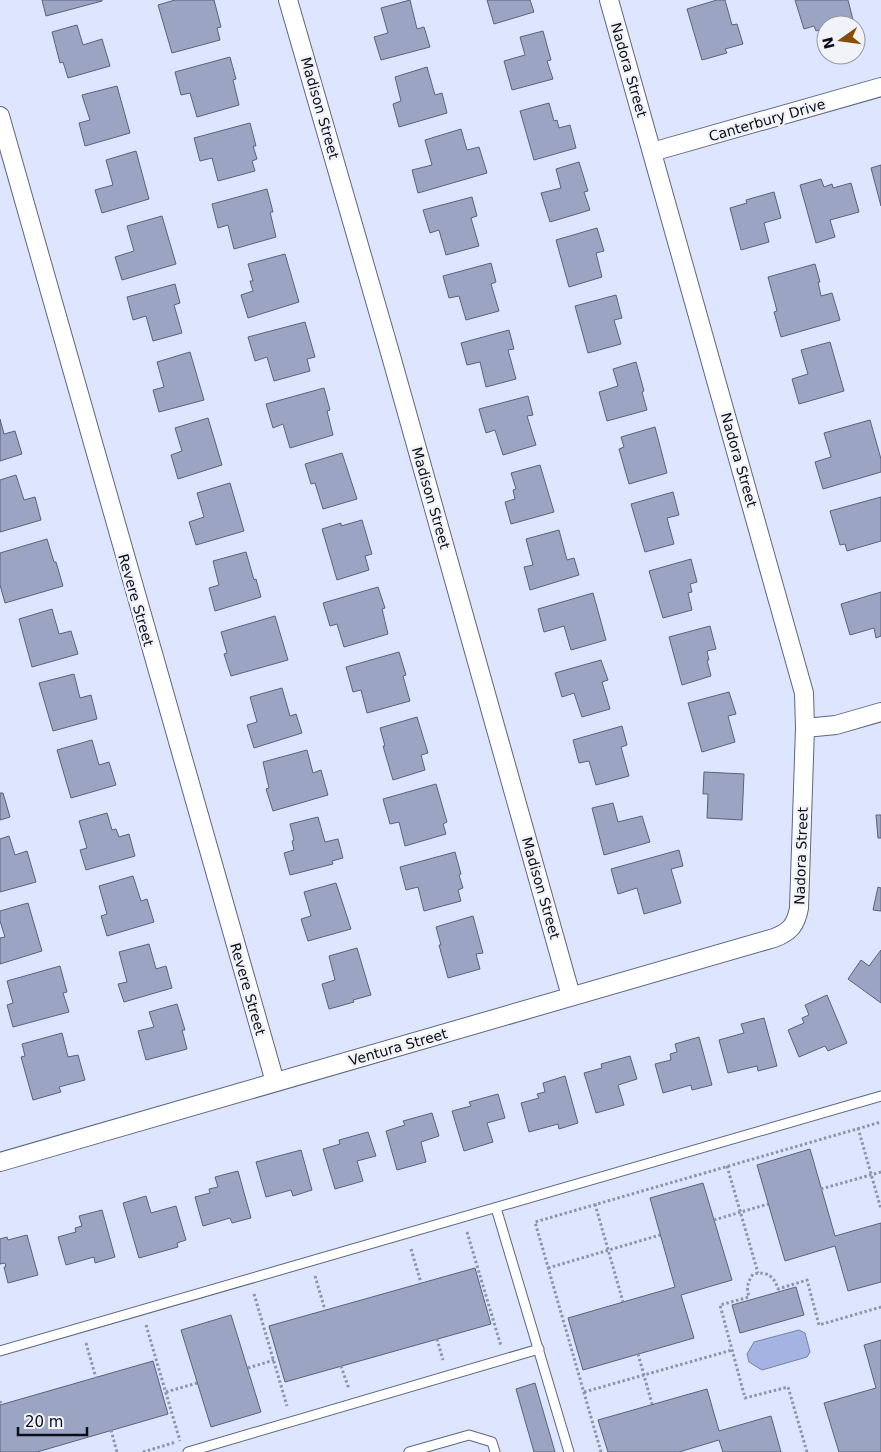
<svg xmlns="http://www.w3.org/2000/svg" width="881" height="1452" viewBox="0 0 881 1452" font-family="'DejaVu Sans',sans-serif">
<rect width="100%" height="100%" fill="#dde5ff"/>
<polygon fill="#a4b3e2" stroke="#7682a6" points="799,1330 805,1333 810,1352 807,1357 762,1370 749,1362 747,1354 754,1342"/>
<g fill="#9ba5c3" stroke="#59627d">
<polygon points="42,0 102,0 102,1 46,16"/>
<polygon points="175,0 214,0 221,27 217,28 220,40 172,53 158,5"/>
<polygon points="410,0 417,29 424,27 430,47 381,60 374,37 388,33 381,8"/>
<polygon points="487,0 530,0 534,12 494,24"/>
<polygon points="717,0 725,0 732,25 737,24 743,44 725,49 727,53 702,60 687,9"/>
<polygon points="795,0 848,0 853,20 836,25 826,25 826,28 816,31 814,26 804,29"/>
<polygon points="77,25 83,45 102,39 110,66 68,78 63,62 60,63 52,32"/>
<polygon points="543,31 551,60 547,61 553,79 512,90 504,61 525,55 520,37"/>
<polygon points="230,57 236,79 233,80 239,105 197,117 190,93 181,95 175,72"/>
<polygon points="427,67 435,95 442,93 447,113 399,127 393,104 401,101 395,77"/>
<polygon points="117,86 130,133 85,146 79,123 90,120 82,95"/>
<polygon points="549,103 554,121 557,120 559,128 570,125 576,148 534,160 520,111"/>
<polygon points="250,123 256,146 253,146 257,159 252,161 255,171 218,181 212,158 200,161 194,138"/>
<polygon points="461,129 467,150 479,147 487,173 418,193 412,170 432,165 425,140"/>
<polygon points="136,151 149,199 102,213 95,190 113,185 106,160"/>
<polygon points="579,162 588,191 584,192 590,210 550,222 541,193 561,188 556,169"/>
<polygon points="881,165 881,206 871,168"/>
<polygon points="821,179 824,187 832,184 833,188 851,183 859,212 830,220 835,237 816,243 800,185"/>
<polygon points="267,189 273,212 270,212 276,237 234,249 228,225 218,228 212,204"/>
<polygon points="774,192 781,218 764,223 769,242 741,250 730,208 747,203 746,200"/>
<polygon points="472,197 477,216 471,218 479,246 446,255 439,230 430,233 423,210"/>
<polygon points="162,216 176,264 122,280 115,257 134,251 127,226"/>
<polygon points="597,228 604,251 596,253 602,277 569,287 556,240"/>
<polygon points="285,254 299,302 248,318 241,295 253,291 250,281 253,281 248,264"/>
<polygon points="491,263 496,282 491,284 499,311 466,320 459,296 449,298 443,276"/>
<polygon points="815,264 820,282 818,282 821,296 832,293 840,320 781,337 774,312 777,311 768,277"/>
<polygon points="175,284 180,303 174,305 182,333 153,341 146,316 133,320 127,297"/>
<polygon points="616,295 622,318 614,320 621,344 588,353 575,306"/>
<polygon points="305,322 315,357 307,359 310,371 274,381 267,357 255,361 248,337"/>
<polygon points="509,330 514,349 508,350 516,379 486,387 480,362 467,365 461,343"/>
<polygon points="830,342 844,391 799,404 792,379 808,374 801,350"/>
<polygon points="190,352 204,400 159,412 153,390 164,387 157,362"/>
<polygon points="636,362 644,391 642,392 647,410 607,421 599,392 618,386 613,369"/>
<polygon points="324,388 330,410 327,411 333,435 290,448 283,424 273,428 266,404"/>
<polygon points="528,396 533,415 527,416 536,445 503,455 495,430 486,433 479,409"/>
<polygon points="208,418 222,465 178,479 171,455 182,451 175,428"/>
<polygon points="0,419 4,434 15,431 22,454 0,461"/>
<polygon points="870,420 881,459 881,472 823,489 815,462 831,457 824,433"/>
<polygon points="655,427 667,473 629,484 619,449 624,447 621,437"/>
<polygon points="342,453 357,499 323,509 315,483 311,484 305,464"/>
<polygon points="540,465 554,512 511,524 505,502 515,499 513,490 516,489 511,473"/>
<polygon points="16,475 24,500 35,497 41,520 0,532 0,480"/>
<polygon points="230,483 244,531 196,545 189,522 204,517 197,493"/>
<polygon points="673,492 679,515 667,518 674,544 645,552 631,504"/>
<polygon points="881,497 881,541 847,551 845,544 840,545 830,511"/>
<polygon points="362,520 372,554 365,556 369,570 337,580 322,529 341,523 341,526"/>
<polygon points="559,530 567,560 574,558 579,575 530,590 524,567 533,565 526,539"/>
<polygon points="47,539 54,562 56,562 63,586 5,603 0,585 0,553"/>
<polygon points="246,552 254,580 256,579 261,597 215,611 209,588 219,585 213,561"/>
<polygon points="691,559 697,582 690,584 692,592 688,593 692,610 663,618 649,571"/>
<polygon points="378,587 385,608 382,609 388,634 344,647 337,624 330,626 323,603"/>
<polygon points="881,592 881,636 876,638 874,628 850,635 841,604"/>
<polygon points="593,593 606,640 571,650 564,626 544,632 538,609"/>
<polygon points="52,609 59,634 71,631 78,654 32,667 19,619"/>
<polygon points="275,616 288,660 231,676 224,654 227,653 221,632"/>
<polygon points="710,626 716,649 707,651 709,660 707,660 711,676 682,685 669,637"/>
<polygon points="399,652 406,675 403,676 410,701 367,713 361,690 353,692 346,667"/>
<polygon points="601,660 608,680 602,682 610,709 582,717 574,693 562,697 555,673"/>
<polygon points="74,674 80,698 91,695 97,719 53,731 39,683"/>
<polygon points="282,688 290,716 296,714 302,733 254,748 247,725 257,722 250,697"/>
<polygon points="729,692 736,714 728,716 735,742 702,752 688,703"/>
<polygon points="417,717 428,753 421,755 425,770 393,780 383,746 385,746 380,728"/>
<polygon points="622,726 627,745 621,747 629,776 596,785 589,761 579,763 573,740"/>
<polygon points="92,740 99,765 109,762 116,785 71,798 57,750"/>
<polygon points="307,750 313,773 321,770 328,795 273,811 266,789 269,788 263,762"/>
<polygon points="704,772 744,774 742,820 707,818 708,794 703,794"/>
<polygon points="436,784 447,822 443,824 446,834 405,846 399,822 390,824 383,799"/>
<polygon points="0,793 3,793 10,817 0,820"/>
<polygon points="613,803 618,822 642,816 650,842 604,855 592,808"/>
<polygon points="107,813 112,830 116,829 119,837 129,834 135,856 86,870 80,850 87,848 79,821"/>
<polygon points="876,815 881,815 881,838 878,838"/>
<polygon points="318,817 325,842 338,839 343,858 332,861 333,864 290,875 284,853 294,850 292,841 294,840 290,824"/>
<polygon points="9,836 15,855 27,851 36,882 0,892 0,839"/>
<polygon points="679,850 683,866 671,869 681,903 644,914 637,888 618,894 611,869"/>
<polygon points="455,852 461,874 459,875 463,888 458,890 461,901 424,911 418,887 406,890 400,867"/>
<polygon points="133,876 141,901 147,899 154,922 107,936 101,916 107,914 99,886"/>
<polygon points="336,883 351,929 308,941 301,919 311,916 304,892"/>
<polygon points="878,887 881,888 881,911 873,910"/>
<polygon points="28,903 42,951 0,964 0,938 5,937 0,921 0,911"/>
<polygon points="473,916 483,953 476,954 480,969 448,978 439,945 441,945 436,927"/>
<polygon points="149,944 156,969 166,966 172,988 124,1002 118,984 127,982 119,952"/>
<polygon points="357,948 371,995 353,1000 354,1002 329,1009 322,984 335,980 329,956"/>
<polygon points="881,950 881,1003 848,979 861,960 869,966"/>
<polygon points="60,966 67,992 63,993 69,1012 13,1027 7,1005 13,1003 7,981"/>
<polygon points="827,995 847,1043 828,1051 825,1046 799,1057 788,1030 804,1023 802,1018 809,1015 805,1005"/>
<polygon points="177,1004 185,1030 182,1030 187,1049 146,1060 138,1031 154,1027 149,1012"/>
<polygon points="764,1018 777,1066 758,1071 757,1066 728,1073 719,1040 744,1033 741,1024"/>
<polygon points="62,1033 68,1057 78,1055 85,1080 59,1087 61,1092 33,1100 21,1057 25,1056 22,1044"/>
<polygon points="699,1037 712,1085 692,1090 691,1085 663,1093 655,1064 671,1060 670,1054 677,1052 675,1044"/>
<polygon points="630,1056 637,1079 618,1085 624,1105 596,1113 584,1073 602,1068 601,1064"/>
<polygon points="565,1076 578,1123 559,1129 558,1124 529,1132 521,1103 539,1098 537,1094 545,1092 543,1083"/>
<polygon points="498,1094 505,1118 487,1123 493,1142 464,1151 452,1111 471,1106 469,1102"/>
<polygon points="432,1113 439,1136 421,1142 426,1162 397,1170 386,1131 405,1125 403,1121"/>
<polygon points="368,1132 376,1156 357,1161 363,1181 335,1189 323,1149 340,1144 339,1140"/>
<polygon points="810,1149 835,1236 881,1223 881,1282 848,1291 835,1246 785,1261 757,1165"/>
<polygon points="301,1150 312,1190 293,1196 291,1190 266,1197 256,1162"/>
<polygon points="238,1171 251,1218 232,1223 230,1218 203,1226 195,1197 210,1193 209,1189 218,1187 215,1177"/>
<polygon points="703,1183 732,1280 681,1295 694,1338 583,1370 568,1318 675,1287 650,1198"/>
<polygon points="146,1196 151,1213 176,1206 186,1240 177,1243 178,1247 139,1258 123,1203"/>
<polygon points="102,1210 115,1257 95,1263 94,1257 66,1265 58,1237 76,1232 75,1228 82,1226 79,1216"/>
<polygon points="27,1235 38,1275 8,1283 4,1267 6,1267 5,1263 0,1264 0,1239 7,1237 8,1240"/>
<polygon points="475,1268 491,1324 285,1382 269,1326"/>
<polygon points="796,1287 804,1315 740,1333 732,1305"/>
<polygon points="231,1315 261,1412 211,1427 181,1330"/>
<polygon points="881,1340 881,1452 839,1452 824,1403 876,1388 864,1345"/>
<polygon points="153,1361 168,1414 37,1452 0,1452 0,1405"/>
<polygon points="535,1383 555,1452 534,1452 516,1389"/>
<polygon points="707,1389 719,1431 771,1416 781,1452 723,1452 719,1440 679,1452 608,1452 598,1420"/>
</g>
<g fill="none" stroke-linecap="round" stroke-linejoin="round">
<g stroke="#5d6682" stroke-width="11">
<g id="service">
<polyline points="496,1208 569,1452"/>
<polyline points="0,1351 881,1096"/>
<polyline points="188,1452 539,1349"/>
<polyline points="409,1452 469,1435 492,1442 495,1452"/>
</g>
</g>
<g stroke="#5d6682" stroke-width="20">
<g id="minor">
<polyline points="288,0 389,349 571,996"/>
<polyline points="0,116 275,1082"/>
<polyline points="652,152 881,87"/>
<polyline points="805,728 836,725 881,712"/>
<path d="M0,1162L774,938C790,932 796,925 799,908L805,728L804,693L609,0"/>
</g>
</g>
<g stroke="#8e94a8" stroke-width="3" stroke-dasharray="2.5 2.5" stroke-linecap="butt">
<polyline points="858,1128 881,1209"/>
<polyline points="727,1166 758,1273"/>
<polyline points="821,1189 881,1172"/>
<polyline points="595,1204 623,1302"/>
<polyline points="714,1220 768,1204"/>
<polyline points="467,1232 501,1346"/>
<polyline points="411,1249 421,1283"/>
<polyline points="548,1268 660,1235"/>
<polyline points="315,1276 325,1310"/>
<polyline points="254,1294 287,1406"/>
<polyline points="146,1325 180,1441"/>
<polyline points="437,1339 443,1360"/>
<polyline points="86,1343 96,1378"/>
<polyline points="638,1354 652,1404"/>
<polyline points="341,1366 349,1389"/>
<polyline points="248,1368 274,1360"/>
<polyline points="166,1392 197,1383"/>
<polyline points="584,1392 732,1350"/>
<polyline points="0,1401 1,1405"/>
<polyline points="111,1430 117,1452"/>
<polyline points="143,1452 176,1442"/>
<polyline points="601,1452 535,1222 881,1122"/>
<path d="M807,1452L788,1387L745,1398L720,1305L749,1297C746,1287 748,1282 753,1274C767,1271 774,1276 778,1289L807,1280L819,1325L881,1307"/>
</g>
<use href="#service" stroke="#fff" stroke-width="9"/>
<use href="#minor" stroke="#fff" stroke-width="18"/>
</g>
<g text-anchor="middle" stroke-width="5" stroke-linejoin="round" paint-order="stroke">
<g font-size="14" fill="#0b0e19" stroke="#f1f3f9">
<text transform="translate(629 70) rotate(74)" y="5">Nadora Street</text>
<text transform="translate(320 108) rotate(74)" y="5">Madison Street</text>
<text transform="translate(767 120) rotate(-16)" y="5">Canterbury Drive</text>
<text transform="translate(739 460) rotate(74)" y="5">Nadora Street</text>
<text transform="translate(431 498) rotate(74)" y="5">Madison Street</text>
<text transform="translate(136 600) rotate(74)" y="5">Revere Street</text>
<text transform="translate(801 856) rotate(-88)" y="5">Nadora Street</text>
<text transform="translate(541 888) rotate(74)" y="5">Madison Street</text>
<text transform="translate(248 989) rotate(74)" y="5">Revere Street</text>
<text transform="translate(398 1047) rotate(-16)" y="5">Ventura Street</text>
</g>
</g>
<g transform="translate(841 40) rotate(256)"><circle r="24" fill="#f1f3f9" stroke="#95979f"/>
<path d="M0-4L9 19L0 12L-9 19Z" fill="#894d09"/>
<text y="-8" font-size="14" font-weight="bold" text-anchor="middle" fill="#0b0e19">N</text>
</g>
<path d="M18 1427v8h69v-8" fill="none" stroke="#0b0e19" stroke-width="2.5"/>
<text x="25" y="1427" font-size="15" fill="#0b0e19" stroke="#f1f3f9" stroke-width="4" paint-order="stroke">20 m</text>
</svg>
